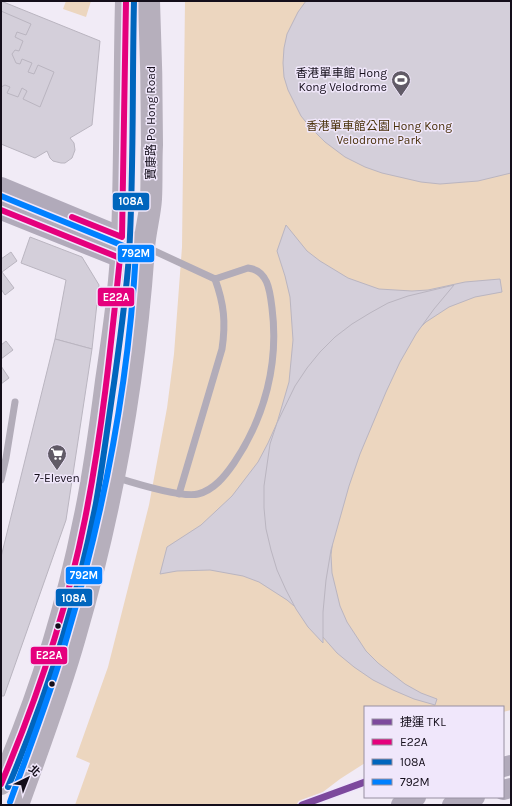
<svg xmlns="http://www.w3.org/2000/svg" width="512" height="806" viewBox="0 0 512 806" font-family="Karla,'Noto Sans TC',sans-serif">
<rect width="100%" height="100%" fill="#f1ebf6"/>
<g fill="#ecd6bf">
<polygon points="66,1 91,1 86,17 63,9"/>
<polygon points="185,1 511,1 511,710 503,712 503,707 365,707 365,763 340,779 306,805 75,805 90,763 76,757 108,667 149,505 167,408 174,354 182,247"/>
</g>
<g fill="#d4cfda" stroke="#bab5c0">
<polygon points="1,1 100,41 92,125 70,138 74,143 75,150 72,158 65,163 61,163 53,161 50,158 47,151 35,158 1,144"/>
<polygon points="306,1 511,1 511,173 478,181 440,184 421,182 382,173 365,167 345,157 325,142 310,127 301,116 288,90 284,77 283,63 284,48 287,34 298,12"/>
<polygon points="1,11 31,24 26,35 17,32 15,37 23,41 19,51 15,50 12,54 16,63 20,64 22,59 32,63 28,72 34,74 38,65 54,72 40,107 23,99 27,91 22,88 18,97 7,93 10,87 5,85 1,87"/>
<polygon points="286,225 307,251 320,261 348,278 379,289 412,291 428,290 465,282 500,279 502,292 475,297 449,307 426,322 407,341 390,368 364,425 345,479 334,530 331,555 332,573 340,606 347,622 366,651 378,663 405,684 421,693 437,699 435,705 414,699 393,690 373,680 354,667 337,653 300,611 287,600 259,582 243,576 210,570 177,571 160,574 167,547 201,525 232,496 258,462 268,443 277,423 289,382 293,340 290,297 285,276 277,251"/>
<polygon points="30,237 82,257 99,285 92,349 55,339 66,280 21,263"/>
<polygon points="11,252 17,261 2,272 14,288 5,295 1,289 1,259"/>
<polygon points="454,285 434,309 416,334 400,362 386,392 360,454 349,486 331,550 326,580 323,612 323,643 308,627 296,609 286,590 277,570 271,550 266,529 264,508 264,486 270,444 277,423 295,386 307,368 320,352 335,337 352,324 370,313 388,303 408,296"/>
<polygon points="55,339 92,349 66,520 4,696 1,696 1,557"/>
<polygon points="6,341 13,350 1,359 1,345"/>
<polygon points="1,366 9,378 1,384"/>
</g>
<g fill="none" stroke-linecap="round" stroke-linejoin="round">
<g stroke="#b2acb9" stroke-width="7">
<path d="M115,477C134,483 181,498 198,494C214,490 225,476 234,463C265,417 279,363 272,308C270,291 268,270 248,268L215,279L148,248"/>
<polyline points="1,480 6,458 15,402"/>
<path d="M179,494L222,349C226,322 224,304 215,279"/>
</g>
<g stroke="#b1aaba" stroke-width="20">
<polyline points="1,187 136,243"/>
<polyline points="1,210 136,264"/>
<polyline points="503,767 511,765"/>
<polyline points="503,790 511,788"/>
<polyline points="401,805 416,797"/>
<polyline points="452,805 475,797"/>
</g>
<g stroke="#b6afbc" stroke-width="22">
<path d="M1,784C38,700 66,610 84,520C94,474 100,428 106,381C113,334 120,286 122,238C125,159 124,80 126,1"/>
<path d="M18,805C38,749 59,694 75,637C112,510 135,380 144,248C145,232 150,215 151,199C152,181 151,163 152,145C152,97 151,49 149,1"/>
</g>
<g stroke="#f0e7fb" stroke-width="9">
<g id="bus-1">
<path d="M1,210L120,258C111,345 102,433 85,519C67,610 37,699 1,784"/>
<polyline points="72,217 122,237 126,1"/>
</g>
</g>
<g stroke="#f0e7fb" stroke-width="9">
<path id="bus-2" d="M8,787C47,695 77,601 96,503C103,463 108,423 114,383C120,340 126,298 129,255C134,171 132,86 134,1"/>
</g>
<g stroke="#f0e7fb" stroke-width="9">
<path id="bus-3" d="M1,196L136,251C129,381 104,512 67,637C51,693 30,747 10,802"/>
</g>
<use href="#bus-1" stroke="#e5007d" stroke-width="6"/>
<use href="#bus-2" stroke="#0065bd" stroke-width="6"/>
<use href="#bus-3" stroke="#0080ff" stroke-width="6"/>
<g stroke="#f0e7fb" stroke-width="10">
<polyline id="metro-1" points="302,805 365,782"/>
</g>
<use href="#metro-1" stroke="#7d499d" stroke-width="7"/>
</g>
<defs>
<g id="stadium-pin" transform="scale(1)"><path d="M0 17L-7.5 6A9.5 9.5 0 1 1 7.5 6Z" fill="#615b67" stroke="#f0e7fb"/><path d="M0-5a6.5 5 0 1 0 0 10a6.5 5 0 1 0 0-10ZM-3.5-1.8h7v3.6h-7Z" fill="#fff"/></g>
<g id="supermarket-pin" transform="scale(1)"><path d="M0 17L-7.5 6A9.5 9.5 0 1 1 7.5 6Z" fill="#615b67" stroke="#f0e7fb"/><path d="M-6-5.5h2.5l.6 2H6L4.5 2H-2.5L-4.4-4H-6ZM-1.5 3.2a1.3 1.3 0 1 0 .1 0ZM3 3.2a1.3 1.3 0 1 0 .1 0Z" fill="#fff"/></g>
</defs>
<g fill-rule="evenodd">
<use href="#stadium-pin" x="401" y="80"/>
<use href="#supermarket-pin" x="57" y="454"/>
</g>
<g fill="#140e1a" stroke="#f0e7fb" stroke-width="1.5">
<circle cx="58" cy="626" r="3.5"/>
<circle cx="52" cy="684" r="3.5"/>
</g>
<g text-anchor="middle" stroke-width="3" stroke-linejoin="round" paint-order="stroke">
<g font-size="12" fill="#140e1a" stroke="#f0e7fb" text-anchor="end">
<text x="387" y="77">香港單車館 Hong<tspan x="387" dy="14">Kong Velodrome</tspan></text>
<text x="57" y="482" text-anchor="middle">7-Eleven</text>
</g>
<g font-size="12" fill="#140e1a" stroke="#f0e7fb">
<text transform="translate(151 123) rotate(-90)" y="4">寶康路 Po Hong Road</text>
</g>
<g font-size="12" fill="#49310b" stroke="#f0e7fb">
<text x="379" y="130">香港單車館公園 Hong Kong<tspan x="379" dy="14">Velodrome Park</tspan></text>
</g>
</g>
<g stroke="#f0e7fb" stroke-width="1.5">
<rect x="112" y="192" width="38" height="19" rx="4" fill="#0065bd"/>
<rect x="117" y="244" width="38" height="19" rx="4" fill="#0080ff"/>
<rect x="97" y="287" width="38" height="20" rx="4" fill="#e5007d"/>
<rect x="65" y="566" width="38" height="19" rx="4" fill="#0080ff"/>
<rect x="55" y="588" width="38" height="19" rx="4" fill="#0065bd"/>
<rect x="30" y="646" width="38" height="19" rx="4" fill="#e5007d"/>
</g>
<g font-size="11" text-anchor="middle" font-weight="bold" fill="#fff">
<text x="131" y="205">108A</text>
<text x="136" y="257">792M</text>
<text x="116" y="301">E22A</text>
<text x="84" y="579">792M</text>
<text x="74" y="602">108A</text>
<text x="49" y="659">E22A</text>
</g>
<rect width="512" height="806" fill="none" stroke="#140e1a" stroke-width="4"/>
<rect x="364" y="706" width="140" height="92" fill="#f0e7fb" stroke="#9890a1"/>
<rect x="372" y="719" width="20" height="6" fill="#7d499d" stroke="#9890a1"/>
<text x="400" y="726" font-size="12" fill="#140e1a">捷運 TKL</text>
<rect x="372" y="739" width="20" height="6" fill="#e5007d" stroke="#9890a1"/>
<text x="400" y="746" font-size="12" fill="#140e1a">E22A</text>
<rect x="372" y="759" width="20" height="6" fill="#0065bd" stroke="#9890a1"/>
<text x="400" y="766" font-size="12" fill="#140e1a">108A</text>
<rect x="372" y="779" width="20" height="6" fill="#0080ff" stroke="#9890a1"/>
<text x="400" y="786" font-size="12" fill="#140e1a">792M</text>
<g transform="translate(28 778) rotate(43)" stroke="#f0e7fb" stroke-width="3" paint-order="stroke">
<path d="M0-3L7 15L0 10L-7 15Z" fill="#140e1a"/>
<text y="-6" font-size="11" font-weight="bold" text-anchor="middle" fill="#140e1a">北</text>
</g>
</svg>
